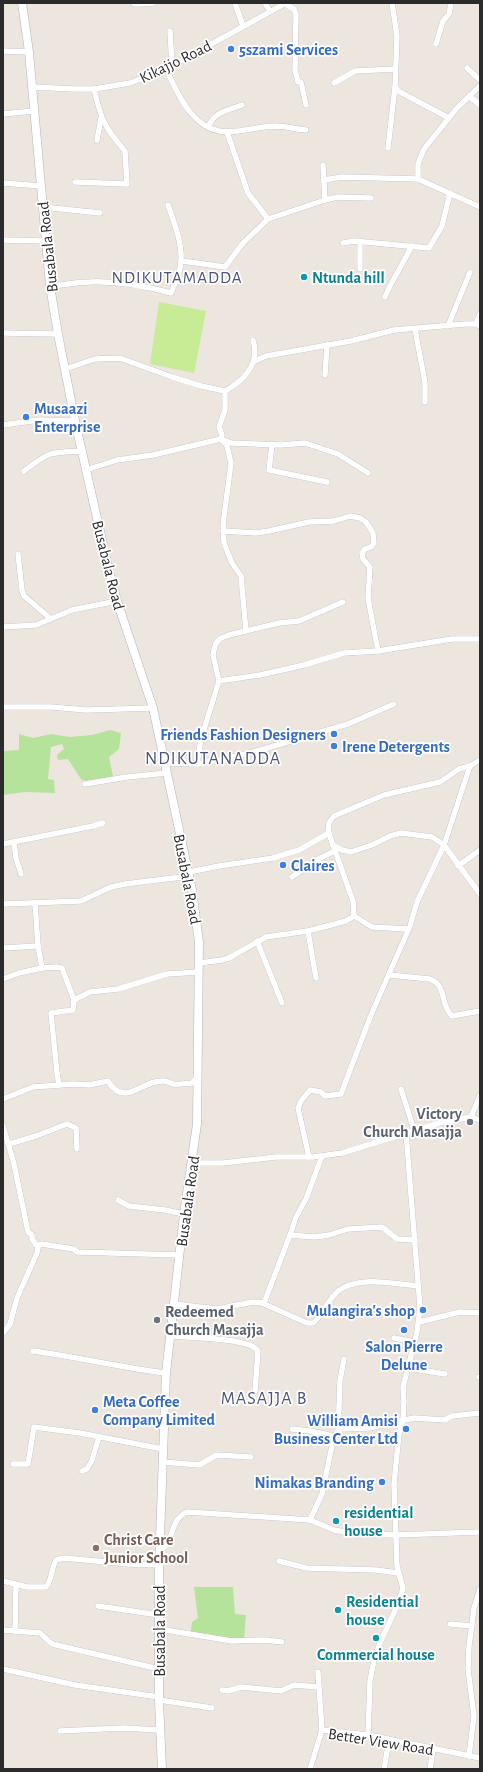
<svg xmlns="http://www.w3.org/2000/svg" width="483" height="1772" viewBox="0 0 483 1772" font-family="'Alegreya Sans',sans-serif">
<rect width="100%" height="100%" fill="#ede6de"/>
<g fill="#b5e39b">
<polygon points="110,730 121,733 119,749 109,757 113,776 87,782 81,779 68,759 58,760 57,755 64,749 62,744 51,747 48,779 54,780 55,793 25,792 3,795 3,751 19,750 19,734 33,738 51,734 70,737 92,735"/>
<polygon points="194,1587 233,1587 235,1614 246,1615 244,1639 190,1635 192,1622 198,1618"/>
</g>
<polygon fill="#c8eb96" points="159,302 206,311 194,373 150,364"/>
<g fill="none" stroke-linecap="round" stroke-linejoin="round">
<g stroke="#b1b4bf" stroke-width="6">
<g id="street">
<polyline points="133,3 137,4 154,3"/>
<polyline points="235,3 243,26"/>
<polyline points="265,3 270,12"/>
<polyline points="392,3 397,36 395,87 398,91 449,118"/>
<polyline points="285,4 294,9 296,14 295,70 298,82 301,82 306,105"/>
<polyline points="170,31 172,66"/>
<polyline points="436,44 443,21 449,14 451,3"/>
<polyline points="3,51 29,52"/>
<polyline points="467,68 480,80"/>
<path d="M166,69C173,83 179,99 190,112C217,145 242,127 275,126C285,126 296,129 306,130"/>
<polyline points="334,83 355,71 395,69"/>
<polyline points="32,87 75,89 94,89 130,83 166,69 286,3"/>
<polyline points="469,96 480,105"/>
<polyline points="3,114 33,111"/>
<path d="M208,127C215,111 227,111 242,105"/>
<polyline points="227,132 248,193 268,219"/>
<polyline points="97,140 101,118"/>
<polyline points="388,148 395,87"/>
<polyline points="418,179 418,164 424,149 457,108 480,86"/>
<polyline points="324,180 342,177 418,179 480,207"/>
<path d="M75,182L127,184L125,151C104,127 101,119 94,89"/>
<polyline points="3,183 41,186"/>
<polyline points="325,200 338,197 371,198"/>
<polyline points="43,207 100,213"/>
<polyline points="3,240 46,241"/>
<polyline points="343,243 354,241 429,248 442,226 450,193"/>
<polyline points="182,261 225,267 243,243 268,219 325,200 323,165"/>
<polyline points="360,269 360,242"/>
<path d="M50,286C63,285 77,282 90,282C117,281 145,286 171,293C175,283 181,272 181,260C182,242 174,222 168,205"/>
<polyline points="385,297 390,286 412,246"/>
<polyline points="476,324 480,314"/>
<polyline points="448,326 470,272"/>
<polyline points="415,329 425,383 425,402"/>
<polyline points="3,333 58,334"/>
<polyline points="255,361 266,356 351,341 394,330 465,324 476,324 480,326"/>
<path d="M65,369L95,359L120,358L172,377L201,386L225,391C245,380 260,363 253,340"/>
<polyline points="325,375 327,345"/>
<polyline points="225,391 225,410 219,427 222,435 221,439 231,443 281,445 305,443 338,454 368,473"/>
<polyline points="3,425 39,420 75,421"/>
<polyline points="272,445 269,470 327,482"/>
<polyline points="86,470 117,460 153,455 221,439 227,446 231,463 223,525 224,543 232,563 241,576 246,631"/>
<path d="M24,471C50,451 50,452 82,451"/>
<polyline points="223,531 256,533 269,531 309,522 334,521 350,516 360,518 366,522 373,533 374,543 371,547 365,549 362,553 363,559 370,567 368,598 378,651"/>
<polyline points="18,554 22,590 24,596 51,619"/>
<polyline points="3,627 36,625 72,610 117,601"/>
<polyline points="219,681 260,675 304,665 344,653 378,651 452,639 480,639"/>
<polyline points="3,707 51,707 86,710 153,708"/>
<polyline points="165,763 197,764 224,759 257,751 348,724 394,704"/>
<polyline points="197,764 201,739 219,681 213,655 214,650 216,643 221,638 229,635 279,623 299,621 343,602"/>
<polyline points="85,784 127,777 167,773"/>
<polyline points="14,842 16,858 21,874"/>
<polyline points="3,844 93,826 103,823"/>
<polyline points="333,845 342,850 351,852 372,845 390,836 401,833 432,837 444,845 480,894"/>
<polyline points="458,866 480,850"/>
<polyline points="189,872 219,866 273,858 299,850 329,833"/>
<polyline points="292,877 316,860 335,851"/>
<polyline points="35,903 38,946 42,968 56,967 62,968 74,1000"/>
<polyline points="3,904 81,901 111,887 125,884 190,876"/>
<polyline points="354,916 372,927 408,929"/>
<polyline points="308,931 346,921 354,916 353,901 328,831 329,823 334,816 384,795 440,782 459,769 470,766 480,760"/>
<polyline points="257,941 282,1003"/>
<polyline points="3,948 38,946"/>
<polyline points="199,963 222,960 229,958 266,937 308,931 316,978"/>
<path d="M389,975L430,979C448,987 439,1003 452,1016L480,1011"/>
<polyline points="3,979 19,973 42,968"/>
<polyline points="59,1085 57,1073 51,1013 73,1010 74,1000 90,992 118,989 167,974 199,972"/>
<polyline points="401,1089 414,1130"/>
<path d="M3,1099L33,1087L73,1084L89,1085L108,1081C125,1109 142,1079 164,1081C167,1081 170,1083 173,1084C179,1085 186,1083 192,1083L198,1077"/>
<polyline points="471,1117 480,1095"/>
<polyline points="3,1126 14,1164 28,1232 32,1235 32,1239 38,1247"/>
<polyline points="9,1144 36,1136 67,1124 76,1128 77,1149"/>
<polyline points="309,1157 298,1108 301,1101 310,1090 321,1092 325,1096 341,1094 371,1015 410,926 417,902 444,845 470,766"/>
<polyline points="192,1163 223,1163 276,1157 313,1157 342,1153 439,1123 471,1117 480,1120"/>
<polyline points="118,1200 129,1206 165,1210 184,1214"/>
<polyline points="290,1235 296,1217 306,1199 322,1156"/>
<polyline points="264,1303 290,1235 315,1237 329,1235 348,1229 382,1227 397,1239 415,1240"/>
<path d="M174,1304L217,1309L253,1302L262,1303L307,1323C308,1323 312,1323 313,1323C318,1321 330,1297 338,1291C360,1275 394,1284 418,1286"/>
<polyline points="419,1322 460,1312 480,1313"/>
<polyline points="3,1333 10,1324 17,1298 37,1253 38,1247 41,1244 74,1249 77,1252 180,1255"/>
<path d="M170,1336C187,1337 251,1338 258,1351L255,1391"/>
<polyline points="394,1338 414,1342"/>
<path d="M33,1351C78,1357 121,1368 166,1373"/>
<polyline points="408,1368 445,1374"/>
<polyline points="479,1377 480,1377"/>
<polyline points="292,1429 310,1431 334,1436"/>
<polyline points="338,1432 340,1381 344,1359"/>
<polyline points="163,1462 199,1465 217,1455 251,1457"/>
<polyline points="13,1464 28,1464 34,1427 80,1433 163,1449"/>
<polyline points="82,1471 87,1469 92,1460 99,1437"/>
<polyline points="310,1520 322,1494 334,1436 341,1429 369,1428 414,1418 445,1420 452,1416 480,1413"/>
<path d="M160,1551C176,1539 169,1520 187,1512L310,1520L334,1530L356,1534L395,1535L480,1532"/>
<polyline points="279,1561 306,1568 376,1570 398,1573"/>
<path d="M3,1581L27,1587H46C52,1580 51,1569 56,1560L64,1558L128,1564L159,1565"/>
<polyline points="98,1606 159,1615"/>
<polyline points="450,1624 472,1626"/>
<polyline points="159,1629 232,1641 265,1640 282,1642"/>
<polyline points="3,1630 40,1633 52,1644 159,1669"/>
<polyline points="15,1631 16,1585"/>
<polyline points="3,1669 75,1685 159,1697"/>
<polyline points="318,1672 322,1730"/>
<polyline points="222,1690 228,1691 241,1687 281,1691 294,1685 318,1687"/>
<polyline points="159,1700 212,1708"/>
<polyline points="60,1731 123,1728 160,1730"/>
<polyline points="368,1735 370,1681 374,1660 380,1643 398,1604 403,1588 397,1566 394,1484 399,1434 403,1420 404,1401 403,1387 417,1332 420,1307 406,1133"/>
<polyline points="469,1756 474,1716 468,1669 469,1646 474,1608 480,1589"/>
<polyline points="310,1769 322,1730 368,1735 480,1758"/>
<polyline points="384,1769 389,1740"/>
<polyline points="430,1769 433,1749"/>
</g>
</g>
<g stroke="#b1b4bf" stroke-width="9">
<polyline id="secondary" points="22,3 29,52 50,286 58,334 75,421 109,571 117,601 153,708 192,890 199,942 197,1124 184,1214 166,1373 159,1565 159,1700 162,1769"/>
</g>
<use href="#street" stroke="#fff" stroke-width="5.5"/>
<use href="#secondary" stroke="#fff" stroke-width="8"/>
</g>
<g fill="#3f7fe0" stroke="#fff" stroke-width="1.5">
<circle cx="231" cy="49" r="4"/>
<circle cx="26" cy="417" r="4"/>
<circle cx="334" cy="734" r="4"/>
<circle cx="334" cy="746" r="4"/>
<circle cx="283" cy="865" r="4"/>
<circle cx="423" cy="1310" r="4"/>
<circle cx="404" cy="1330" r="4"/>
<circle cx="95" cy="1410" r="4"/>
<circle cx="406" cy="1429" r="4"/>
<circle cx="382" cy="1482" r="4"/>
</g>
<g fill="#0f9aa8" stroke="#fff" stroke-width="1.5">
<circle cx="304" cy="277" r="4"/>
<circle cx="336" cy="1521" r="4"/>
<circle cx="338" cy="1610" r="4"/>
<circle cx="376" cy="1638" r="4"/>
</g>
<g fill="#6b7280" stroke="#fff" stroke-width="1.5">
<circle cx="470" cy="1122" r="4"/>
<circle cx="157" cy="1320" r="4"/>
</g>
<circle fill="#8d6e63" stroke="#fff" stroke-width="1.5" cx="96" cy="1548" r="4"/>
<g text-anchor="middle" stroke-width="3.5" stroke-linejoin="round" paint-order="stroke">
<g font-size="16" font-weight="bold" fill="#366cbe" stroke="#fff" text-anchor="start">
<text x="239" y="55">5szami Services</text>
<text x="34" y="414">Musaazi<tspan x="34" dy="18">Enterprise</tspan></text>
<text x="326" y="740" text-anchor="end">Friends Fashion Designers</text>
<text x="342" y="752">Irene Detergents</text>
<text x="291" y="871">Claires</text>
<text x="415" y="1316" text-anchor="end">Mulangira's shop</text>
<text x="404" y="1352" text-anchor="middle">Salon Pierre<tspan x="404" dy="18">Delune</tspan></text>
<text x="103" y="1407">Meta Coffee<tspan x="103" dy="18">Company Limited</tspan></text>
<text x="398" y="1426" text-anchor="end">William Amisi<tspan x="398" dy="18">Business Center Ltd</tspan></text>
<text x="374" y="1488" text-anchor="end">Nimakas Branding</text>
</g>
<g font-size="16" fill="#2b2b2b" stroke="#fff">
<text transform="translate(175 61) rotate(-26)" y="6">Kikajjo Road</text>
<text transform="translate(47 247) rotate(-96)" y="6">Busabala Road</text>
<text transform="translate(109 565) rotate(76)" y="6">Busabala Road</text>
<text transform="translate(188 879) rotate(79)" y="6">Busabala Road</text>
<text transform="translate(187 1201) rotate(-82)" y="6">Busabala Road</text>
<text transform="translate(159 1631) rotate(-90)" y="6">Busabala Road</text>
<text transform="translate(381 1741) rotate(9)" y="6">Better View Road</text>
</g>
<g font-size="16" font-weight="bold" fill="#0d838f" stroke="#fff" text-anchor="start">
<text x="312" y="283">Ntunda hill</text>
<text x="344" y="1518">residential<tspan x="344" dy="18">house</tspan></text>
<text x="346" y="1607">Residential<tspan x="346" dy="18">house</tspan></text>
<text x="376" y="1660" text-anchor="middle">Commercial house</text>
</g>
<g font-size="16" font-weight="bold" fill="#5b616d" stroke="#fff" text-anchor="end">
<text x="462" y="1119">Victory<tspan x="462" dy="18">Church Masajja</tspan></text>
<text x="165" y="1317" text-anchor="start">Redeemed<tspan x="165" dy="18">Church Masajja</tspan></text>
</g>
<g font-size="16" font-weight="bold" fill="#785e54" stroke="#fff" text-anchor="start">
<text x="104" y="1545">Christ Care<tspan x="104" dy="18">Junior School</tspan></text>
</g>
<g font-size="17" letter-spacing="1" fill="#4b557c" stroke="#fff">
<text x="177" y="283">NDIKUTAMADDA</text>
</g>
<g font-size="18" letter-spacing="1" fill="#4b557c" stroke="#fff">
<text x="213" y="764">NDIKUTANADDA</text>
<text x="264" y="1404">MASAJJA B</text>
</g>
</g>
<rect width="483" height="1772" fill="none" stroke="#2b2b2b" stroke-width="8"/>
</svg>
